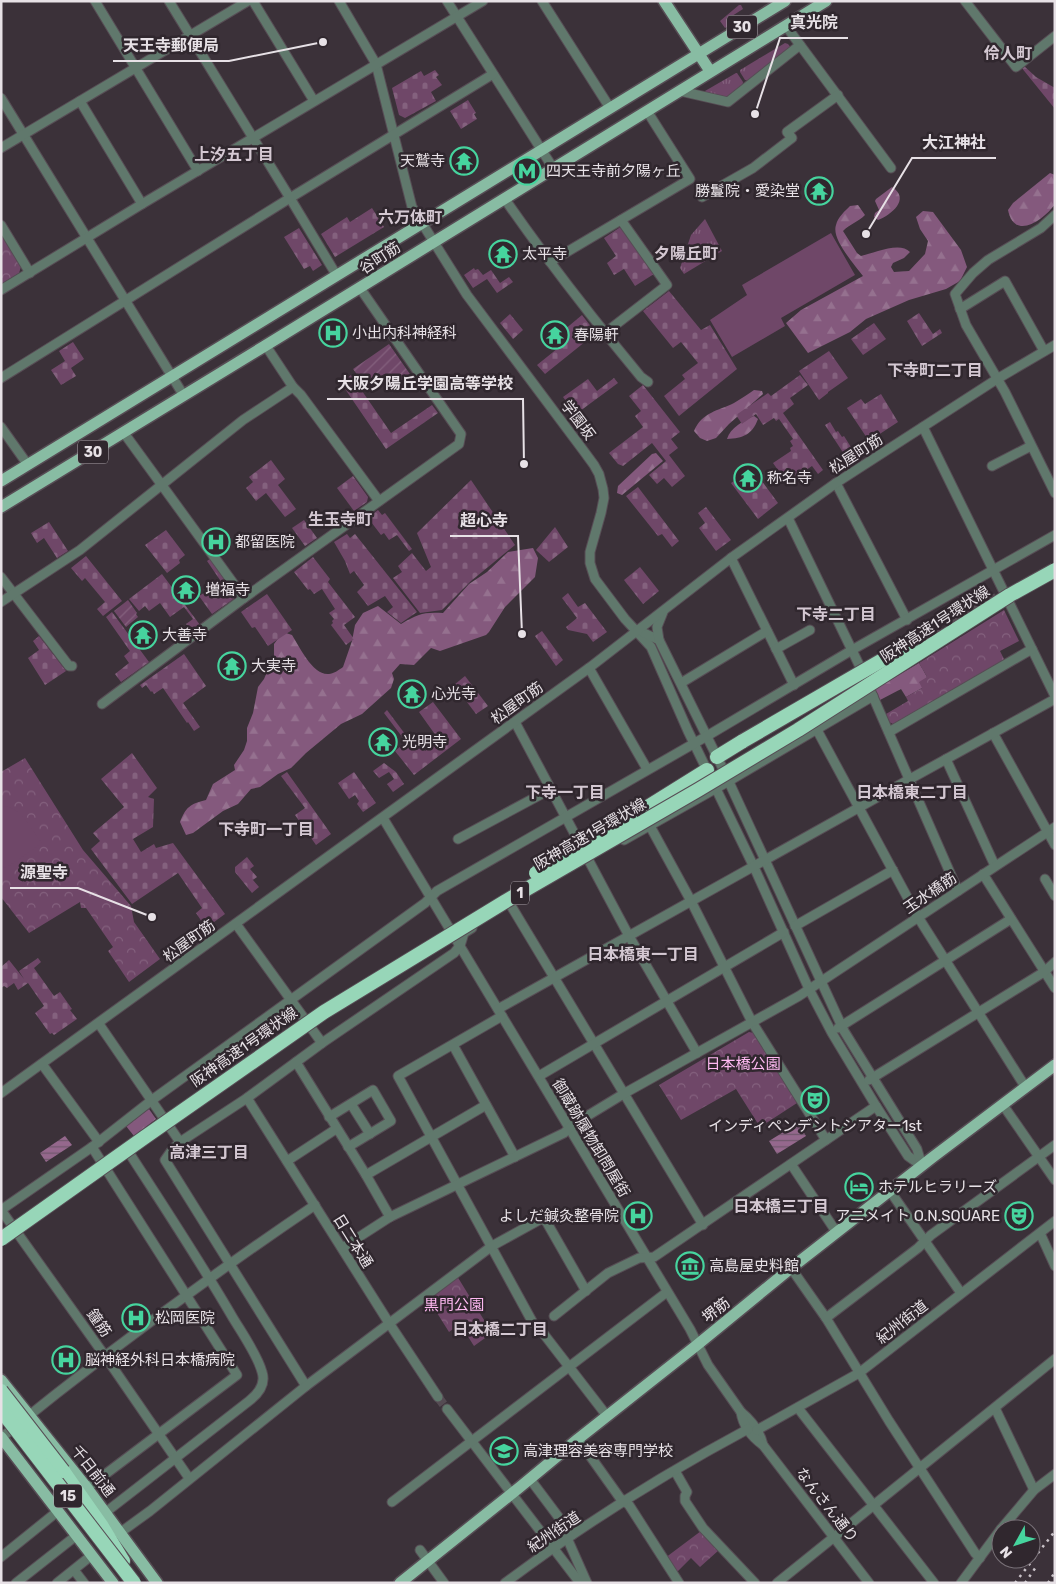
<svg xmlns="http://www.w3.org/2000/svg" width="1056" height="1584" viewBox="0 0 1056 1584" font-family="Rubik,'Noto Sans JP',sans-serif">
<defs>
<pattern id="grass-tufts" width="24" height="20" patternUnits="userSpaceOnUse" patternTransform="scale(1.25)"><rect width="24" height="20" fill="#6f4768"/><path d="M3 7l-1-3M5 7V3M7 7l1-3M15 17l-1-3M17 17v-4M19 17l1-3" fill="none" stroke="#84617e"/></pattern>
<pattern id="forest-firs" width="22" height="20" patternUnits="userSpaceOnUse" patternTransform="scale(1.25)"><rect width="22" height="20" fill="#84597d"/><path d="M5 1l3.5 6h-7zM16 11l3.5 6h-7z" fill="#95718f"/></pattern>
<pattern id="cemetery-stones" width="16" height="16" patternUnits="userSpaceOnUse" patternTransform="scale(1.25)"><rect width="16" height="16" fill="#6f4768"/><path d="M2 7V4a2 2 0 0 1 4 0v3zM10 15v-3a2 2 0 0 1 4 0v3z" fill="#84617e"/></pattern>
<pattern id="park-crowns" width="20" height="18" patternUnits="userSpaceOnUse" patternTransform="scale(1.25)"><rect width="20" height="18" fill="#6f4768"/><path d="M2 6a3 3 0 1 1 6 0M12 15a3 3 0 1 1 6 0" fill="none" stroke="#84617e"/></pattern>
<pattern id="garden-furrows" width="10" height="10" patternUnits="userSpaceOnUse" patternTransform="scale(1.25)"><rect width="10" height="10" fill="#6f4768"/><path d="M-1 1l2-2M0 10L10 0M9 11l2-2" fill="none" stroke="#84617e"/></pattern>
<pattern id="water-rules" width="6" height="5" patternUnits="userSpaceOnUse" patternTransform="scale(1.25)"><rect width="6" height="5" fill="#95688d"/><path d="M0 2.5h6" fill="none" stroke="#71586d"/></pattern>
</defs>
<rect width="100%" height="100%" fill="#3b3139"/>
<g fill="url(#grass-tufts)">
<polygon points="739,5 741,5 743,9 732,16 735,22 725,28 720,21"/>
<polygon points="785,43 788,44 792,49 751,81 745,80 740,72 740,70"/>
<polygon points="736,73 737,73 743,82 742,87 727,99 706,94 705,91"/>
<polygon points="705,219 722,251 684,274 680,268 691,235"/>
</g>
<g fill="url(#forest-firs)">
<path d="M1050,173L1055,175V204C1044,220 1014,241 1008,210L1013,203Z"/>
<path d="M892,187C911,199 891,215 878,220L874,217L875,213L879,210L875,201L876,199Z"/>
<path d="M858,205L865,215C858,222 850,224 843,231L857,253L861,256C874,253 900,241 910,252L904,258L893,263L891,267L894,272L909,271L925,254L928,241L920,229L916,217L923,211L933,212L961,250L967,267L960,281L946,289L909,300L866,319L850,332L808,353L786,323L801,310L863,276C855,265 831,239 836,225C838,217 845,211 850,206Z"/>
<path d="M754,390L762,391L763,394L729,424L716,438L707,441L700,438L694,431C702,412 718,411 734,403C741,399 748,394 754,390Z"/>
<path d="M754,416L758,419C752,435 743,438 727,439C730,428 744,420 754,416Z"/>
<polygon points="656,453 663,461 622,495 617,493 618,486 652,454"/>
<path d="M533,548L538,558L535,577L505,607L489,632L486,635L440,651L431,648L414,665L400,664L392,673L394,679L391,688L362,714L341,724L306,753L291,768L278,774L260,787L251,789L238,804L223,811L193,833L186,835L180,822C186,807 190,804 206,800L213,784L235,770L234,765L244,750L247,741V728L253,713L258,687L264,679L274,656V644L283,632L292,635C299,646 313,676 329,674C333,674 339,670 343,667L352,641L355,625L363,613L378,606L401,624C418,614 423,612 443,613L469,584L487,572L508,552Z"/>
<polygon points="919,663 927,677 922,688 906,697 901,689 880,700 874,690"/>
<polygon points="149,1109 156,1119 134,1136 126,1126"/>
</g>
<g fill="url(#cemetery-stones)">
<polygon points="1024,66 1036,77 1055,88 1055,109 1021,67"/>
<polygon points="435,70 439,75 436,77 442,85 431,92 436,101 405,118 399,115 392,88 421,71 424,76"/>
<polygon points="468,100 476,113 474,114 477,119 461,129 450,111"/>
<polygon points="372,208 384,227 335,257 321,234 347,217 350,222"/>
<polygon points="622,226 654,274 635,286 624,269 614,275 607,263 616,256 604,238"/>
<polygon points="299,228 322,265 313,271 310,266 304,269 284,237"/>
<polygon points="474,268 475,270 478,269 483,275 491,270 500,283 509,277 513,282 497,293 487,279 473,288 464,275"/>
<polygon points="669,291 701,330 710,325 737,369 679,416 664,396 685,379 682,375 698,363 681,342 673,348 643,311"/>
<polygon points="919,313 933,334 940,329 942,333 922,346 907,321"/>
<polygon points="510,314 523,330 513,339 500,323"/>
<polygon points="582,315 596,333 545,374 537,365 568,340 565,336 567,334 564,330"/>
<polygon points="874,323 886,339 863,355 851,339"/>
<polygon points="73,342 84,359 71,368 76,376 61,385 51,370 65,361 59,351"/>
<polygon points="829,351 848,378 828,392 828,393 819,400 799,371"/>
<polygon points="351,375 391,433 432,405 438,413 386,449 341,383"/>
<polygon points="800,375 808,385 790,398 794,404 783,413 823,470 818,474 812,466 787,483 773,463 791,451 790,448 793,446 790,441 793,439 779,419 776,421 774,418 763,425 756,414 742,424 736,415 768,393 771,396"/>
<polygon points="614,378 618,383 576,414 563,397 588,379 597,391"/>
<polygon points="643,385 680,432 671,439 678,448 669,455 685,476 672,487 664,478 657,484 649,475 666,461 652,443 623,466 618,464 609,453 643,427 635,416 641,411 629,396"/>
<polygon points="881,394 898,422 869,441 847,408 861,399 865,404"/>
<polygon points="830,422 836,432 838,431 842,437 844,436 854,452 846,457 825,425"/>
<polygon points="271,460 285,479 278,485 296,509 285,517 266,493 256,501 246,488 253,482 249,477"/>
<polygon points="353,476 368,497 367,502 354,511 337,488"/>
<polygon points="739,478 748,490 761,480 778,503 758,519 731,483"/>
<polygon points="471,480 515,545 471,581 442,610 420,613 393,578 402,572 398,566 412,553 426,571 431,567 417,533"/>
<polygon points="638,487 679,541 672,547 662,534 658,536 626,496"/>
<polygon points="706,507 731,540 716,551 699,528 705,523 698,513"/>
<polygon points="378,510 382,515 385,513 412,549 409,551 397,535 389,540 384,533 381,535 368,518"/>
<polygon points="304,520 317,538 305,546 292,528"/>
<polygon points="49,522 68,551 57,558 44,538 37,543 31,533"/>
<polygon points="555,527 568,547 549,562 536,550"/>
<polygon points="166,530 185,555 179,560 180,563 167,573 145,545"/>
<polygon points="347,534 350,538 355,534 417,612 401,623 387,612 393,607 385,596 368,606 357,592 364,585 354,571 350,574 345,561 334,542"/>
<polygon points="86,556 122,601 103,616 97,609 105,602 85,578 82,581 71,568"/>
<polygon points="313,557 330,579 328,582 355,617 344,625 354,639 346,645 331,625 333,623 332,621 334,619 329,613 335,609 322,589 314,594 310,589 308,590 294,572"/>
<polygon points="211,558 235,593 235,598 212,614 199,596 217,585 216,583 220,580 207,561"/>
<polygon points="640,567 659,591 643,604 624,580"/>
<polygon points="162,574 200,625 191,631 186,624 193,619 184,607 170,617 160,603 149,611 145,606 139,611 129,599"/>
<polygon points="568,593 578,607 585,603 607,632 593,642 587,634 568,630 566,627 577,618 562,598"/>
<polygon points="267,594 292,630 268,646 255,627 252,628 241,612"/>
<polygon points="112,612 149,662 121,682 115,674 129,663 124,656 130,651 106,617"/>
<polygon points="542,631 563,660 556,666 535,636"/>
<polygon points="39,636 66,671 45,685 28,658 39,650 33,641"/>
<polygon points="184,654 206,686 183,703 200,727 194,731 188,722 187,723 163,688 154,694 152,691 151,692 146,685 142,688 140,685"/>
<polygon points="465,676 488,706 476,714 454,685"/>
<polygon points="433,702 461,739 414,775 395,751 406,742 384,713 387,710 417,750 422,747 425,751 439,740 419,712"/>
<polygon points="132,753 157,788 148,797 154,799 153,827 133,839 141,852 154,844 156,848 173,843 225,914 206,928 196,913 202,908 178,873 132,904 91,849 100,841 93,833 124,807 101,779"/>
<polygon points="384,763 396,772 404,784 393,792 387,784 394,779 389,772 379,778 373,771"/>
<polygon points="287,772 331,834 316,845 295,815 305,808 281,776"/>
<polygon points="354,772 376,803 363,812 357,804 359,801 355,795 349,799 338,783"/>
<polygon points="247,857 254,866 250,869 257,877 253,880 259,887 252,893 235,872 235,867"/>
<polygon points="38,958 41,962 34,968 54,996 60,992 72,1009 70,1010 77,1019 54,1035 52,1033 50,1034 35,1013 44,1006 28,983 18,990 14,983 7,988 4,986 1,988 1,967 9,960 24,979 19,971"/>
</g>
<g fill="url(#park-crowns)">
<polygon points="1,235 21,267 19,273 1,284"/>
<polygon points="1004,610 1019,641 1000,651 1005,661 895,725 889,722 886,714 908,701 906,697 922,688 919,682 927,677 919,663"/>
<polygon points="25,758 83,850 131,906 134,922 160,959 129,982 108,951 113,947 86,908 81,908 80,902 29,933 1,897 1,772"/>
<polygon points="749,1032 754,1033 797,1103 760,1127 736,1089 681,1120 659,1085"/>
<polygon points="457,1276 492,1333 474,1346 460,1324 449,1332 427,1297"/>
<polygon points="701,1531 719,1550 700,1567 691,1558 676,1573 665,1558"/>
</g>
<g fill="url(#garden-furrows)">
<polygon points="389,344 412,377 395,389 384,374 366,387 353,369"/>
<polygon points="128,600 137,613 136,614 138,617 126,627 114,611"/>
</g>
<g fill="#6f4768">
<polygon points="831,233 855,275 781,318 785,326 732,357 710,320 747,295 742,285"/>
<path d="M1,806C21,806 31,829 42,843L6,868L1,866Z"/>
</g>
<g fill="url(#water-rules)">
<polygon points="798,1123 806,1136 777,1154 769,1141"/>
<polygon points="65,1136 72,1145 46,1162 40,1153"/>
</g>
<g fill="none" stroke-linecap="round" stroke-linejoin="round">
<polyline stroke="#554b53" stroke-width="9" stroke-dasharray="9 4.5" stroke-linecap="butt" points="438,1397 447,1409"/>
<polyline stroke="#554b53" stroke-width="14" stroke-dasharray="14 7" stroke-linecap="butt" points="910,644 962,612 1000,599"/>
<g stroke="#574d55" stroke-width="11">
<g id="minor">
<polyline points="95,1 198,171"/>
<polyline points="169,1 290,198 337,276"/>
<polyline points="253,1 314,101"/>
<polyline points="339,1 376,64 412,207 467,295 583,450 594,465 599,474 603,489 604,498 601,513 590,552 590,563 595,579 625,619 651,647 688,731 754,867 809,989 832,1033 876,1106 908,1156 922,1166"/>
<polyline points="447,1 553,168"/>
<polyline points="542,1 610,108"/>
<polyline points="965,1 1016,67 1055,36"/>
<polyline points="786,26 891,168"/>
<polyline points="680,91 728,102 800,45"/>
<polyline points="1,98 184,396"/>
<polyline points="80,101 142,204"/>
<polyline points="1,148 248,1"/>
<polyline points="702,197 753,168 792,138 787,132 838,95"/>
<path d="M504,198C547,260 593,319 641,377L648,382"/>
<polyline points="1055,215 1041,228 988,260 973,273 955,294 966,325 1005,392 1055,493"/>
<polyline points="1,225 30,273"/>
<polyline points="550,262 690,179 647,111"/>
<polyline points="1,290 142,204 483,1"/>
<polyline points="960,309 1005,281 1044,351"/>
<polyline points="605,333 667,285 621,220"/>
<polyline points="266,346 293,387 301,395 379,501"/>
<polyline points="1,378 290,198 493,74"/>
<polyline points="1,427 28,465"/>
<polyline points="923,427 1055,696"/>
<polyline points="124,433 244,598"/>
<polyline points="992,466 1031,446"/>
<polyline points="836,483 907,620"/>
<polyline points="788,518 864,675"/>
<polyline points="731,558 794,685"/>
<polyline points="1,577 69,666 72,666"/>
<polyline points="1,602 80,550 243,420 293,387"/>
<polyline points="640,631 659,640 723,769 844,1031 917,1149 922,1166"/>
<polyline points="659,640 657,627 663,612"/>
<polyline points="776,649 810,630"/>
<polyline points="589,668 647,769"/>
<polyline points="681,683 767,631"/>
<polyline points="871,692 958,891"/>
<polyline points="102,704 244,598 459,444 461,434 360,288"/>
<polyline points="515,722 629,936 697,1053"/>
<polyline points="817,730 918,917 1026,1088"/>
<polyline points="889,732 1032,649"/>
<polyline points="993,733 1055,845"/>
<polyline points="946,759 995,866"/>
<path d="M383,818L690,1329L708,1365L741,1412C752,1421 760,1432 763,1445"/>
<polyline points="650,826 691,901 752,1022 826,1140"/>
<polyline points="458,839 551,789"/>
<polyline points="624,840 729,781 873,696"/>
<polyline points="983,874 1055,988"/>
<polyline points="1045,879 1055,896"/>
<polyline points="510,904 703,1225"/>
<polyline points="236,924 322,1043"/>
<polyline points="795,926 893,870"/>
<polyline points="498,1009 910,779 1055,699"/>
<polyline points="502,1016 398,1076 533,1323"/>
<polyline points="99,1024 180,1142"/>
<polyline points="838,1028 1011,919"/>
<polyline points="453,1045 515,1157"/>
<polyline points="296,1062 366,1175 390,1217"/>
<polyline points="42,1064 99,1142"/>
<polyline points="539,1076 784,932"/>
<polyline points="869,1080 1044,972 1055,962"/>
<polyline points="1,1093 589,668 731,558 836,483 997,379 1055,345"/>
<polyline points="247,1098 389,1323 438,1397"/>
<polyline points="351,1104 370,1134"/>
<polyline points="1003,1105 1055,1180"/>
<polyline points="329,1117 373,1090 391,1121 348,1147"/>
<polyline points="287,1161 336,1129"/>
<polyline points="791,1164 837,1233"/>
<polyline points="366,1175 486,1105"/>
<polyline points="890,1191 961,1293"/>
<polyline points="1,1210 92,1147 152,1100 425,903 437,891 707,736 852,650 1055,535"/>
<polyline points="1,1210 105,1356 189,1478"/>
<polyline points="1040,1233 1055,1266"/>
<polyline points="342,1248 390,1217 564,1133 574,1124 625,1093 799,996 1055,827"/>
<polyline points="791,1268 826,1318 889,1421 975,1553 980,1558"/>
<polyline points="554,1316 608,1273 639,1258 654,1257 876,1106"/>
<polyline points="826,1318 918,1248 931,1235 1055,1145"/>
<polyline points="543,1333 607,1416"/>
<polyline points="306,1386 165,1160 172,1150 180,1142 247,1098 322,1043 454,953 460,946 464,933 472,928"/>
<polyline points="798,1408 934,1583"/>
<polyline points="995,1408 1034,1490"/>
<polyline points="447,1409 580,1583"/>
<path d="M741,1412C743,1426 752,1437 763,1445L869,1583"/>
<polyline points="757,1430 859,1373 1055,1221"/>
<path d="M1,1438C102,1356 207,1278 315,1205"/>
<polyline points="578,1439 620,1498 629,1505 679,1583"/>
<polyline points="675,1471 687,1492 685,1496 685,1501 703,1528 755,1583"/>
<polyline points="530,1479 572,1535"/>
<polyline points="87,1488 237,1375 92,1147"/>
<polyline points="392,1502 667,1292"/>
<path d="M106,1512L249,1401C258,1394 266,1384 262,1372C258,1356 242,1333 233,1318C200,1261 164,1207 128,1151L132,1148"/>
<polyline points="1001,1529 1034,1490 1055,1474"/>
<polyline points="121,1532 150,1511 306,1386 492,1246 541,1219 546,1221 586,1291"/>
<polyline points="567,1538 587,1583"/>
<polyline points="420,1550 444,1583"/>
<polyline points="1,1557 58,1511"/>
<polyline points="74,1570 84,1583"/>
<polyline points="16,1583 77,1535"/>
<polyline points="57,1583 92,1555"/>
<path d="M505,1583C582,1525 664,1474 748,1429"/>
<polyline points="777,1583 1055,1359"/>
<polyline points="961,1583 1001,1529"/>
</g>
</g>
<g stroke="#574d55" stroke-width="14">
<g id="major">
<polyline points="664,1 710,71"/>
<polyline points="1,481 785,1"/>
<path d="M1,507C277,340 550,169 826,1"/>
<polyline points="1,1380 87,1488 157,1583"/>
<polyline points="1,1437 113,1583"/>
<polyline points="400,1583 520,1487 578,1439 697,1345 791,1268 933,1157 1055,1065"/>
</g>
</g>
<g stroke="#574d55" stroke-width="16">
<g id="highway">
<polyline points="717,757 743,741"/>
<polyline points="630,818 707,770"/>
<polyline points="63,1471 101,1525 123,1561"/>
</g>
</g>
<use href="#minor" stroke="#60786c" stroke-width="9"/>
<use href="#major" stroke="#88bca3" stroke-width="11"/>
<use href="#highway" stroke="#97d6b8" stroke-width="14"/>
<g stroke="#cac3c9" stroke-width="2.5" stroke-dasharray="2.5 5" stroke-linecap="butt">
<polyline points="1015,1583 1055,1531"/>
<polyline points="1025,1583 1036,1567"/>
<polyline points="1048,1583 1055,1572"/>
</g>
<g stroke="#574d55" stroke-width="16" stroke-linecap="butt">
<g id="highway-bridge">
<polyline points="743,741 910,644"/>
<polyline points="536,873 630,818"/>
<polyline points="1,1239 145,1137 324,1012 506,901 698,790 798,730 1010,595 1055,570"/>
<polyline points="1,1391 63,1471"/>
<polyline points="1,1410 134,1583"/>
</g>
</g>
<use href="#highway-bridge" stroke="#97d6b8" stroke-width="14"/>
</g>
<defs>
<g id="temple-ring" transform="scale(1.4375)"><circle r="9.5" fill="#30272e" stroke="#46d49e" stroke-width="1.5"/><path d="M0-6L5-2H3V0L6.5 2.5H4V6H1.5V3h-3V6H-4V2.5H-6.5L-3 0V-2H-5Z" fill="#46d49e"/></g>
<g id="metro-ring" transform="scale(1.4375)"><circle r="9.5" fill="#30272e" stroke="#46d49e" stroke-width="1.5"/><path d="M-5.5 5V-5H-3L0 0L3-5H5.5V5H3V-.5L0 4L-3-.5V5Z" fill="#46d49e"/></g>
<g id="hospital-ring" transform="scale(1.4375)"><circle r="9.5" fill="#30272e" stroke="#46d49e" stroke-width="1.5"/><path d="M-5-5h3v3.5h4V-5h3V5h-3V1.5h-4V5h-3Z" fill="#46d49e"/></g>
<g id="theatre-ring" transform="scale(1.4375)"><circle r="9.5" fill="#30272e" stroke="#46d49e" stroke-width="1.5"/><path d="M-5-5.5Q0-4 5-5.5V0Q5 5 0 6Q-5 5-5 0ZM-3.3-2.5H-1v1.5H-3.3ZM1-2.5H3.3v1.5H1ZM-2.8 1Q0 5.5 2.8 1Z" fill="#46d49e"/></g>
<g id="hotel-ring" transform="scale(1.4375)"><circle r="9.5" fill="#30272e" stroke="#46d49e" stroke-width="1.5"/><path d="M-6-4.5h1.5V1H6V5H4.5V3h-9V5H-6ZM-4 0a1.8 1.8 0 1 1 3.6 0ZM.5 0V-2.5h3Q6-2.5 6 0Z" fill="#46d49e"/></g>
<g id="museum-ring" transform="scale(1.4375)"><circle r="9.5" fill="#30272e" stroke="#46d49e" stroke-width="1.5"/><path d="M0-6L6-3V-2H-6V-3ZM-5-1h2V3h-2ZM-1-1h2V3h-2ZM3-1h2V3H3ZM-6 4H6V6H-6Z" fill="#46d49e"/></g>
<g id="university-ring" transform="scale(1.4375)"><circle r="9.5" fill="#30272e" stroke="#46d49e" stroke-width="1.5"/><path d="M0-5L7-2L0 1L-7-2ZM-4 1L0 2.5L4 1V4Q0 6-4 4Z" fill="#46d49e"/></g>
</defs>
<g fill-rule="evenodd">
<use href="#temple-ring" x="464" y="161"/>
<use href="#metro-ring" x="527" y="171"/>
<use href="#temple-ring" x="819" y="191"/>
<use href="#temple-ring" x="503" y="254"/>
<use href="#hospital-ring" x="333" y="333"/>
<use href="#temple-ring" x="555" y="335"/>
<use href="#temple-ring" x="748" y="478"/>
<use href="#hospital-ring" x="216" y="542"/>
<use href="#temple-ring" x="186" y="590"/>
<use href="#temple-ring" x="143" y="635"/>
<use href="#temple-ring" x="232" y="666"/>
<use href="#temple-ring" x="412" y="694"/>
<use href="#temple-ring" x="383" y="742"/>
<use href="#theatre-ring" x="815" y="1100"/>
<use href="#hotel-ring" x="859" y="1187"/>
<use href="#hospital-ring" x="638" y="1216"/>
<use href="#theatre-ring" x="1019" y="1216"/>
<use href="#museum-ring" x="690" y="1266"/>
<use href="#hospital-ring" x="136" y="1318"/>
<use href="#hospital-ring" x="66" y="1360"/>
<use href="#university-ring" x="504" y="1451"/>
</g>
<g text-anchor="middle" stroke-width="5" stroke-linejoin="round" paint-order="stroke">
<g fill="#30272e" stroke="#b0a9af" stroke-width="1">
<rect x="727" y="15.5" width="30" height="23" rx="4"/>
<rect x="78" y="440.5" width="30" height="23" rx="4"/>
<rect x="511" y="881.5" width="18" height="23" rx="4"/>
<rect x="54" y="1484.5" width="28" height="23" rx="4"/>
</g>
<g font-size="14" font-weight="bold" fill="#e7e1e6">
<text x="742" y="32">30</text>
<text x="93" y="457">30</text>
<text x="520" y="898">1</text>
<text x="68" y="1501">15</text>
</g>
<g font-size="15" fill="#e7e1e6" stroke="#30272e" text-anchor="start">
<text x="445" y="166" text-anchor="end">天鷲寺</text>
<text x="546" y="176">四天王寺前夕陽ヶ丘</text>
<text x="800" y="196" text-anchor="end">勝鬘院・愛染堂</text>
<text x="522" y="259">太平寺</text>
<text x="352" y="338">小出内科神経科</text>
<text x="574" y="340">春陽軒</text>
<text x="767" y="483">称名寺</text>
<text x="235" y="547">都留医院</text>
<text x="205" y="595">増福寺</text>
<text x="162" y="640">大善寺</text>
<text x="251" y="671">大実寺</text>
<text x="431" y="699">心光寺</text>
<text x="402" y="747">光明寺</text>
<text x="815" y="1131" text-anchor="middle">インディペンデントシアター1st</text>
<text x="878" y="1192">ホテルヒラリーズ</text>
<text x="619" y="1221" text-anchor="end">よしだ鍼灸整骨院</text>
<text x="1000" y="1221" text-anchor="end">アニメイト O.N.SQUARE</text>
<text x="709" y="1271">高島屋史料館</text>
<text x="155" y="1323">松岡医院</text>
<text x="85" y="1365">脳神経外科日本橋病院</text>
<text x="523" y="1456">高津理容美容専門学校</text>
</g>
<g font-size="15" fill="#e7e1e6" stroke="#30272e">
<text transform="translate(380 258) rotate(-33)" y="5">谷町筋</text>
<text transform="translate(578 420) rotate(53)" y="5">学園坂</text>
<text transform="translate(856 454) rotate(-33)" y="5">松屋町筋</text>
<text transform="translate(935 624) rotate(-33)" y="5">阪神高速1号環状線</text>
<text transform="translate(517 703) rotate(-36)" y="5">松屋町筋</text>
<text transform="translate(590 834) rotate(-30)" y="5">阪神高速1号環状線</text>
<text transform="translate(930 893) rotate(-34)" y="5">玉水橋筋</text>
<text transform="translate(189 941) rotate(-36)" y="5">松屋町筋</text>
<text transform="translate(244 1047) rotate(-35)" y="5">阪神高速1号環状線</text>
<text transform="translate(591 1138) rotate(59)" y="5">御蔵跡履物卸問屋街</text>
<text transform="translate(353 1241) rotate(58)" y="5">日二本通</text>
<text transform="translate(716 1310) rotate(-39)" y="5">堺筋</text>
<text transform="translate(902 1322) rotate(-38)" y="5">紀州街道</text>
<text transform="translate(99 1323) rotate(55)" y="5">鐘筋</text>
<text transform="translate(93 1471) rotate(52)" y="5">千日前通</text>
<text transform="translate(827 1505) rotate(52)" y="5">なんさん通り</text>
<text transform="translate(554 1532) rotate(-34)" y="5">紀州街道</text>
</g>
<g font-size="15" fill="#feb9f1" stroke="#30272e">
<text x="743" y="1069">日本橋公園</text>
<text x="454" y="1310">黒門公園</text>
</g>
<g font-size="16" font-weight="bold" fill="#d4c8d2" stroke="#30272e">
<text x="1008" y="59">伶人町</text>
<text x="234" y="160">上汐五丁目</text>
<text x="410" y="223">六万体町</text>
<text x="686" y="259">夕陽丘町</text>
<text x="935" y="376">下寺町二丁目</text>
<text x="340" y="525">生玉寺町</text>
<text x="836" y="620">下寺二丁目</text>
<text x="565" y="798">下寺一丁目</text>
<text x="912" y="798">日本橋東二丁目</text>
<text x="266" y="835">下寺町一丁目</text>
<text x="643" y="960">日本橋東一丁目</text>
<text x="209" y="1158">高津三丁目</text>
<text x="781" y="1212">日本橋三丁目</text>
<text x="500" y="1335">日本橋二丁目</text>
</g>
</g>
<path fill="none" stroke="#e7e1e6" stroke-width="2" d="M755 114L780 38H848M323 42L229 61H113M866 234L912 158H996M524 464L523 399H327M522 634L518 536H450M152 917L78 888H10"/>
<g fill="#e7e1e6" stroke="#30272e" stroke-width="2">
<circle cx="755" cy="114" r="5"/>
<circle cx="323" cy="42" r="5"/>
<circle cx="866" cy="234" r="5"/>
<circle cx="524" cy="464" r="5"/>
<circle cx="522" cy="634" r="5"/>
<circle cx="152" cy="917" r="5"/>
</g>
<g font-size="16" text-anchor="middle" font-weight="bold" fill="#e7e1e6" stroke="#30272e" stroke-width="5" stroke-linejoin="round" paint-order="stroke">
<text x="814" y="28">真光院</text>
<text x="171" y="51">天王寺郵便局</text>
<text x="954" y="148">大江神社</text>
<text x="425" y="389">大阪夕陽丘学園高等学校</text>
<text x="484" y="526">超心寺</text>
<text x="44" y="878">源聖寺</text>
</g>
<rect width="1056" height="1584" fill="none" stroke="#e7e1e6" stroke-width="5"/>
<g transform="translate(1016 1544) rotate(230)"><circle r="24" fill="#30272e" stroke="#797178"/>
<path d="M0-4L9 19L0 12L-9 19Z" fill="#46d49e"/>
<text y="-8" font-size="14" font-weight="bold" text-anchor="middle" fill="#e7e1e6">N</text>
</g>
</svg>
